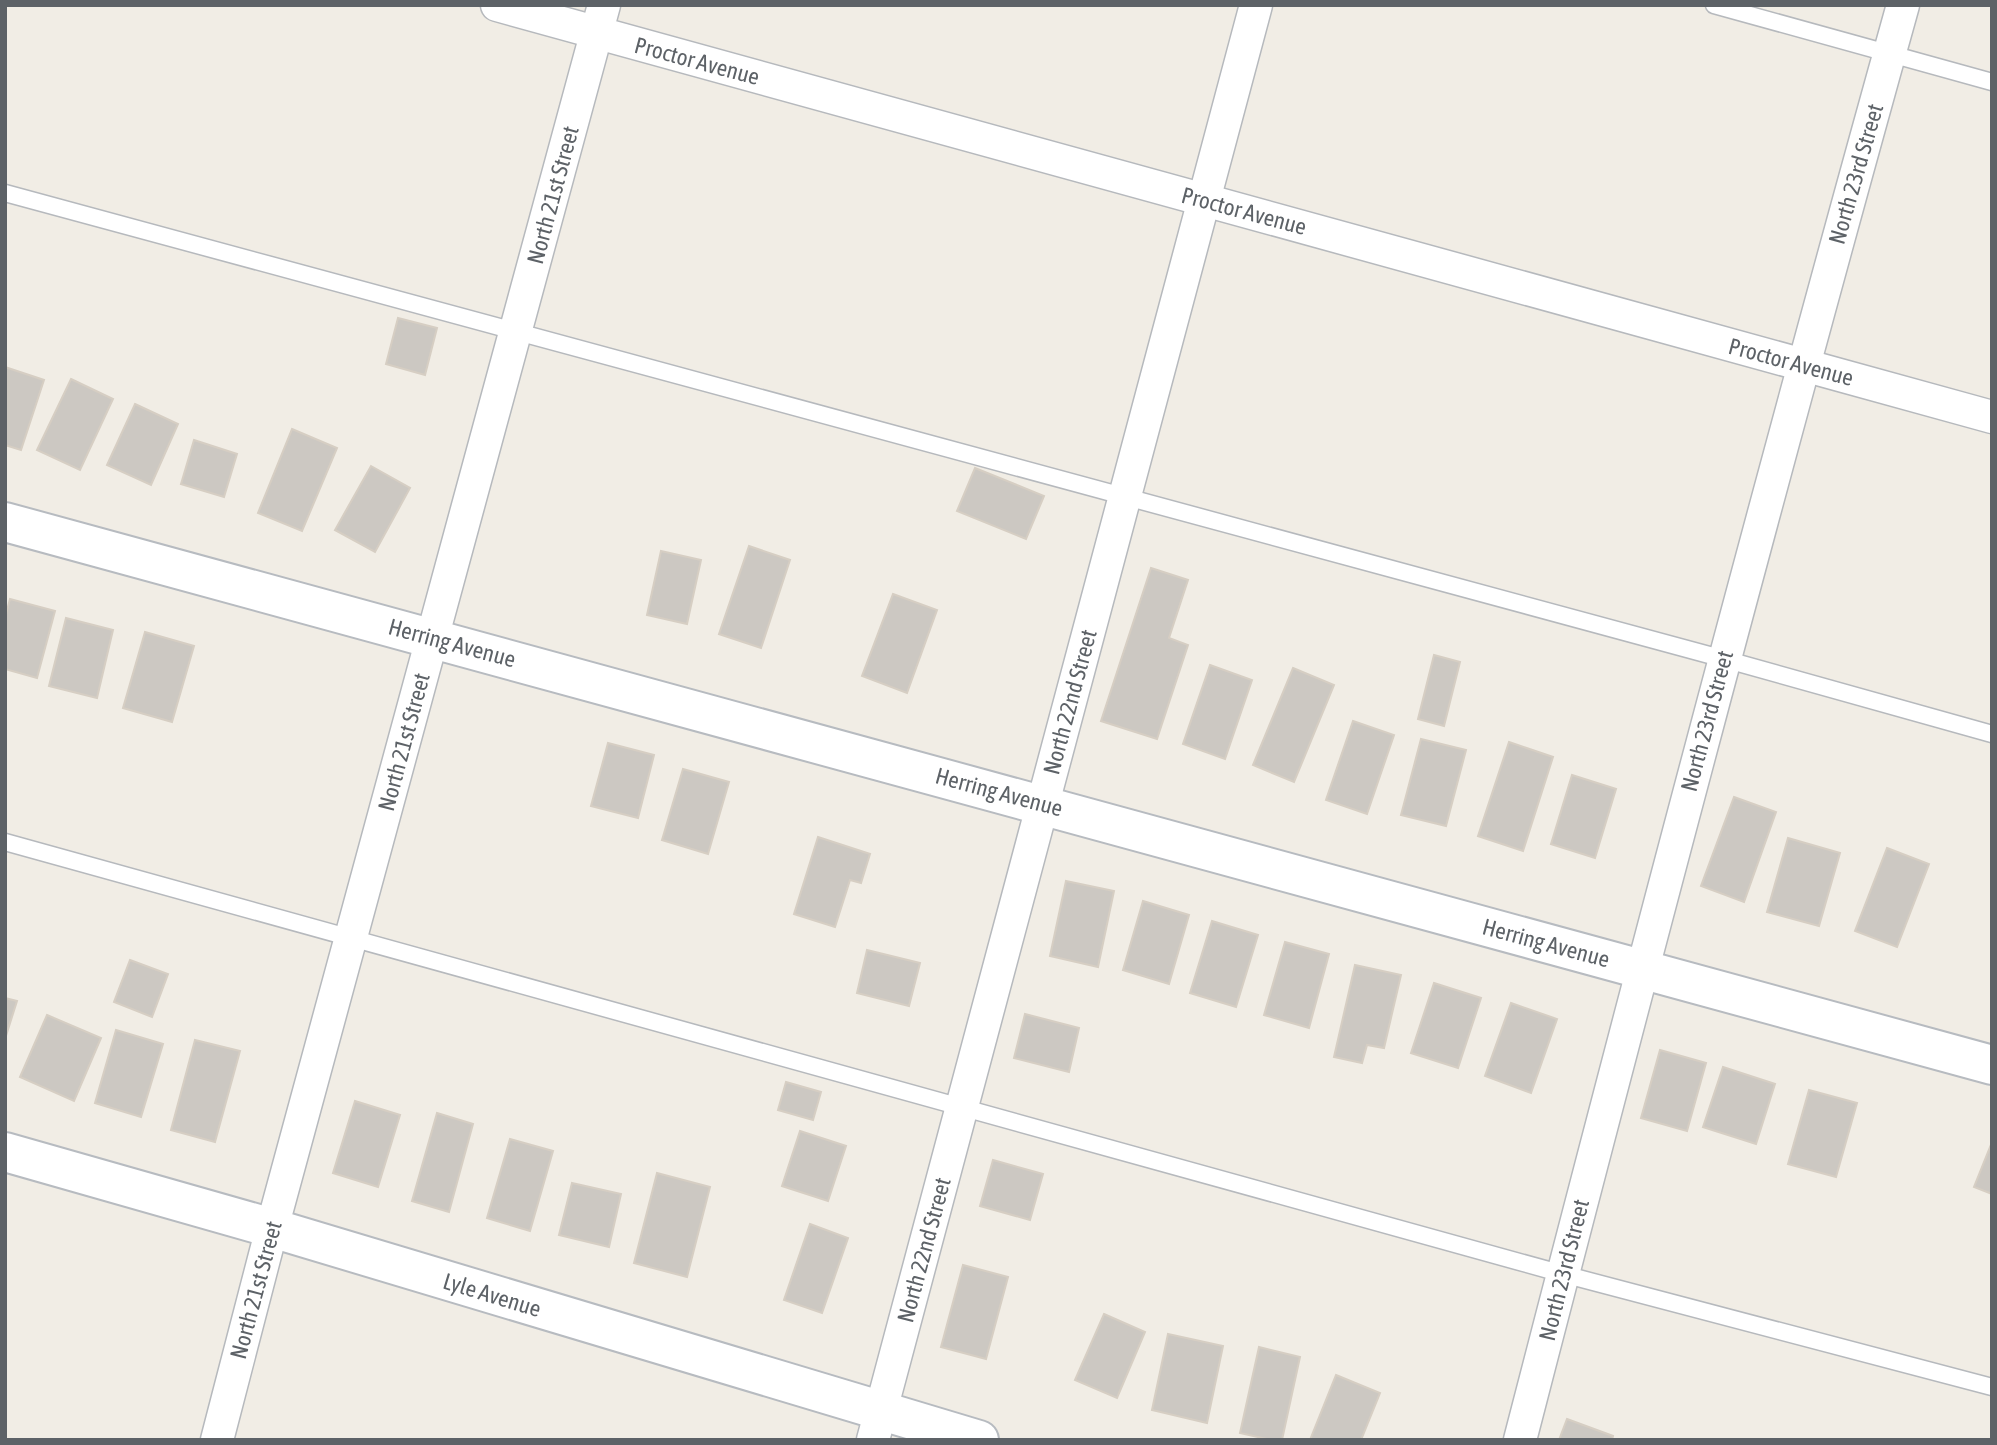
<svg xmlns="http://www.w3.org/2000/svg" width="1997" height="1445" viewBox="0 0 1997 1445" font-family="'Asap Condensed',sans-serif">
<rect width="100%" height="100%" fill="#f1ede5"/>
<g fill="#ccc8c2" stroke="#d6cec3" stroke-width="2">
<polygon points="398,318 437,328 425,375 386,364"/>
<polygon points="5,367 44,380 21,450 5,445"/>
<polygon points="71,379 113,399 80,470 37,450"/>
<polygon points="135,404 178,424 151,485 107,465"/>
<polygon points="292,429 337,448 302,531 258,513"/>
<polygon points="194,440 237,454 224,497 181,484"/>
<polygon points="371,466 410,488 375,552 335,530"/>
<polygon points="975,468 1044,496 1026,539 957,511"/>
<polygon points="749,546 790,560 761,648 719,634"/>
<polygon points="661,551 701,560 687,624 647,615"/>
<polygon points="1151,568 1188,580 1169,638 1188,645 1157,739 1101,721"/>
<polygon points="893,594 937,610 907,693 862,676"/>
<polygon points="10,599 55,611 37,678 5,669 5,618"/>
<polygon points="66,618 113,630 97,698 49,686"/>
<polygon points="145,632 194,646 172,722 123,708"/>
<polygon points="1434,655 1460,662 1444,726 1418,719"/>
<polygon points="1210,665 1252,680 1225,759 1183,744"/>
<polygon points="1293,668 1334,685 1294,782 1253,765"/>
<polygon points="1353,721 1394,735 1367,814 1326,800"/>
<polygon points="1421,739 1466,750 1446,826 1401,815"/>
<polygon points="1509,742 1553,757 1523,851 1478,836"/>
<polygon points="608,743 654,755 638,818 591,806"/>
<polygon points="683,769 729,782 708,854 662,840"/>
<polygon points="1572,775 1616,789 1595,858 1551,844"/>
<polygon points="1734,797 1776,812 1744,902 1701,886"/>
<polygon points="818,837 870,854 861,883 850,880 835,927 794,914"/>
<polygon points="1788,838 1840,853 1819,926 1767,912"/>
<polygon points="1887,848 1929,864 1897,947 1855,931"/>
<polygon points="1066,881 1114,891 1098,967 1050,956"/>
<polygon points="1143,901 1189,915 1169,984 1123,970"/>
<polygon points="1212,921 1258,935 1236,1007 1190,993"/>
<polygon points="1285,942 1329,954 1309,1028 1264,1015"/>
<polygon points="867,950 920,963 909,1006 857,993"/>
<polygon points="130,960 168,974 152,1017 114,1002"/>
<polygon points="1355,965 1401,975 1384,1048 1367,1045 1362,1063 1334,1057"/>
<polygon points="1434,983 1481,998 1458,1068 1411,1053"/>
<polygon points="5,998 17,1001 5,1039"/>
<polygon points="1511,1003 1557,1019 1531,1093 1485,1076"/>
<polygon points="1025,1014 1079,1028 1069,1072 1014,1058"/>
<polygon points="47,1015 101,1038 74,1101 20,1077"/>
<polygon points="116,1030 163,1044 141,1117 95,1103"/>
<polygon points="195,1040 240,1051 215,1142 171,1130"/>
<polygon points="1660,1050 1706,1063 1687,1131 1641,1118"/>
<polygon points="1723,1067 1775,1084 1756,1144 1703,1127"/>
<polygon points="786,1082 821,1092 813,1120 778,1110"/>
<polygon points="1809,1090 1857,1103 1836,1177 1788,1164"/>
<polygon points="355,1101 400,1115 378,1187 333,1173"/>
<polygon points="437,1113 473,1124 449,1212 412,1201"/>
<polygon points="800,1131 846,1146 828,1201 782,1186"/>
<polygon points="510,1139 553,1151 530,1231 487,1218"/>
<polygon points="1992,1142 1992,1194 1974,1187"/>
<polygon points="993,1160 1043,1174 1030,1220 980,1206"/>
<polygon points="657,1173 710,1187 687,1277 634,1263"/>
<polygon points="572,1183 621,1194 609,1247 559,1235"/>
<polygon points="810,1224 848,1238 822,1313 784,1300"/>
<polygon points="963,1265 1008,1277 986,1359 941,1347"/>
<polygon points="1104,1314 1145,1332 1117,1398 1075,1380"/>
<polygon points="1168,1334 1223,1346 1207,1423 1152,1410"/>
<polygon points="1259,1347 1300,1357 1282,1440 1271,1440 1240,1433"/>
<polygon points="1336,1375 1380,1393 1361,1440 1310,1440"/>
<polygon points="1567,1419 1613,1436 1612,1440 1559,1440"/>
</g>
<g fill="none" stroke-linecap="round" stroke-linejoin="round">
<g stroke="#b6b9bd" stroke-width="19">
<g id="service">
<polyline points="1714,5 1992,82"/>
<polyline points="5,193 1724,659 1992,734"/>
<polyline points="5,842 1563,1274 1992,1387"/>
</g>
</g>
<g stroke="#b6b9bd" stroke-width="35">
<g id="minor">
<polyline points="497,5 1992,417"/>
<polyline points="217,1440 272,1228 604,5"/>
<polyline points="873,1440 1256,5"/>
<path d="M1520,1440C1644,960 1770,482 1903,5"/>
</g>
</g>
<g stroke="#b7bbc0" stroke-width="42">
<g id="secondary">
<polyline points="5,522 1992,1065"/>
<polyline points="5,1152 272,1228 979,1440"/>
</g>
</g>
<use href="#service" stroke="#fff" stroke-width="16"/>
<use href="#minor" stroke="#fff" stroke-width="32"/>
<use href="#secondary" stroke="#fff" stroke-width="38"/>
</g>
<g text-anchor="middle" stroke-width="7" stroke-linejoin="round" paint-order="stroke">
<g font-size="23" fill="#5d6267" stroke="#fff">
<text transform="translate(697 61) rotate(15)" y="8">Proctor Avenue</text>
<text transform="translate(1856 174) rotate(-74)" y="8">North 23rd Street</text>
<text transform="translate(553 195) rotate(-75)" y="8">North 21st Street</text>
<text transform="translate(1244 211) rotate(15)" y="8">Proctor Avenue</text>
<text transform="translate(1791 362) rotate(15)" y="8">Proctor Avenue</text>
<text transform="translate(452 643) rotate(15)" y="8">Herring Avenue</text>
<text transform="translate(1070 702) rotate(-75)" y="8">North 22nd Street</text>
<text transform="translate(1707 721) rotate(-75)" y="8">North 23rd Street</text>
<text transform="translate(404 742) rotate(-75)" y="8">North 21st Street</text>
<text transform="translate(999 792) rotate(15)" y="8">Herring Avenue</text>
<text transform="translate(1546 943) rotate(15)" y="8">Herring Avenue</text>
<text transform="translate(924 1250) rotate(-75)" y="8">North 22nd Street</text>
<text transform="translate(1564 1270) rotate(-76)" y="8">North 23rd Street</text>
<text transform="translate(256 1290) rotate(-75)" y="8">North 21st Street</text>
<text transform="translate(492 1295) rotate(17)" y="8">Lyle Avenue</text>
</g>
</g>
<rect width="1997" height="1445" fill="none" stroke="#5d6267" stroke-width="14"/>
</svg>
